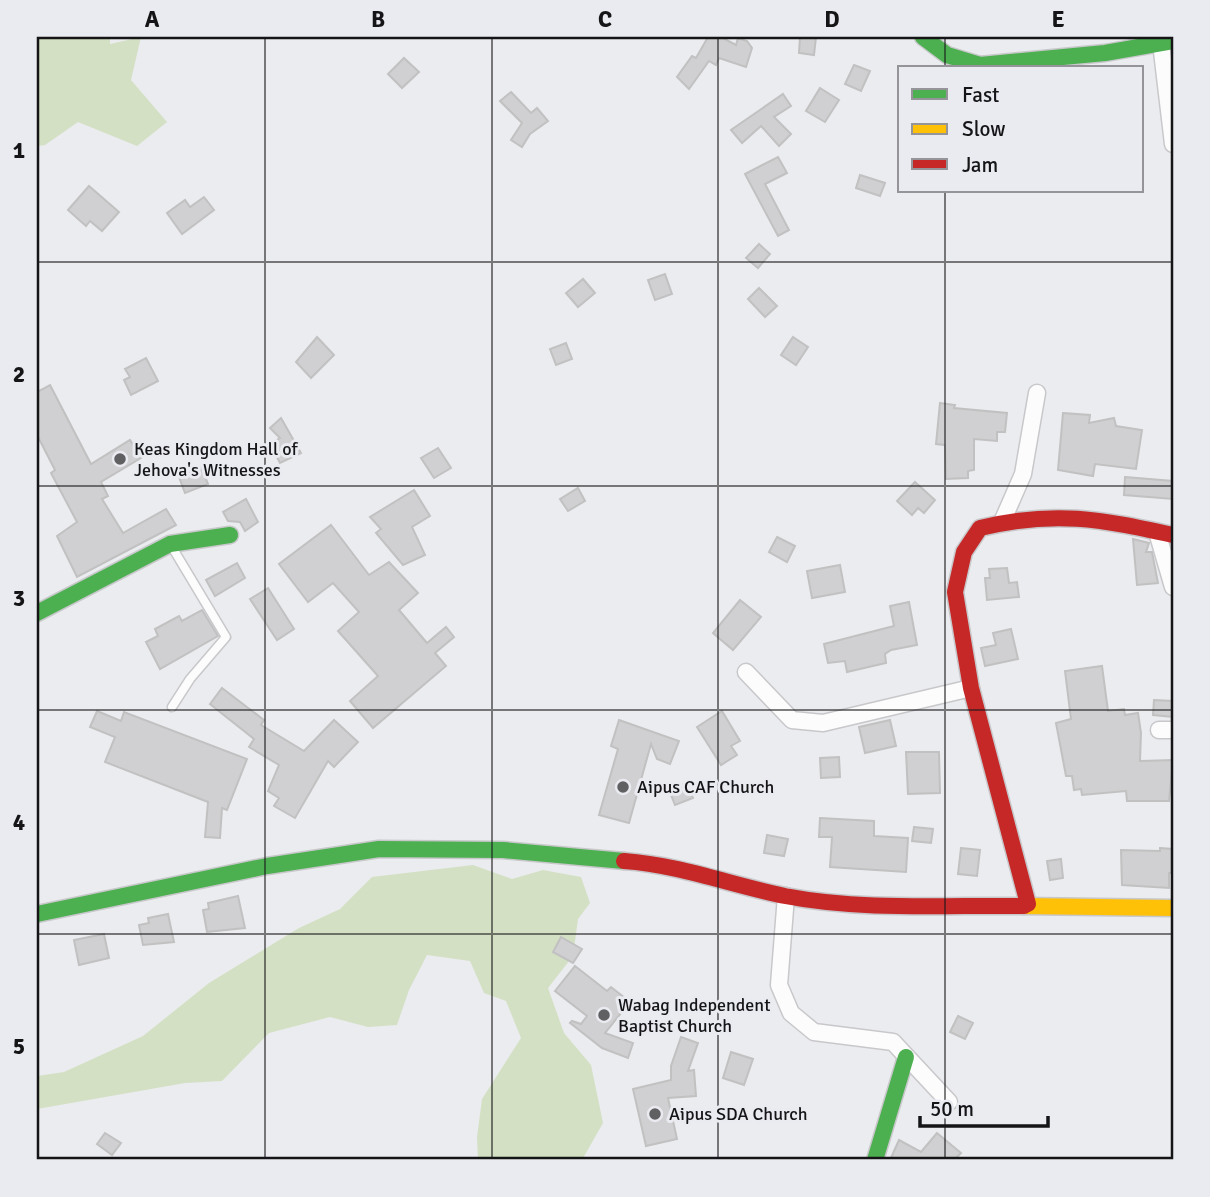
<svg xmlns="http://www.w3.org/2000/svg" width="1210" height="1197" viewBox="0 0 1210 1197" font-family="Signika,sans-serif">
<rect width="100%" height="100%" fill="#ebecef"/>
<g fill="#d3e0c4">
<polygon points="37,37 110,37 110,44 141,37 131,80 167,122 137,146 78,122 45,145 37,146"/>
<polygon points="473,865 512,879 543,870 581,877 590,903 578,919 573,956 548,988 564,1033 591,1065 603,1123 582,1160 478,1160 477,1137 482,1099 521,1038 506,1001 484,993 470,961 427,955 409,990 397,1025 368,1027 330,1017 269,1033 222,1081 185,1083 37,1109 37,1076 64,1072 143,1036 209,983 299,928 340,909 372,877"/>
</g>
<g fill="#d0cfd1" stroke="#c1c1c2" stroke-width="2">
<polygon points="708,37 721,37 736,45 738,38 747,41 752,48 746,67 719,58 716,65 709,61 689,89 677,77 692,56 696,58"/>
<polygon points="800,37 816,37 814,55 799,53"/>
<polygon points="404,58 419,72 402,88 388,74"/>
<polygon points="854,65 870,71 861,91 845,84"/>
<polygon points="820,88 839,100 825,122 806,111"/>
<polygon points="511,92 531,113 537,108 548,121 530,134 522,147 511,140 522,123 500,101"/>
<polygon points="783,94 791,106 774,117 791,134 779,146 761,126 742,143 731,130"/>
<polygon points="778,157 787,173 765,184 789,230 778,236 745,174"/>
<polygon points="860,175 885,183 880,196 856,188"/>
<polygon points="89,186 119,212 102,231 90,221 86,226 68,210"/>
<polygon points="204,197 214,210 182,234 167,213 185,200 190,207"/>
<polygon points="759,244 770,254 758,268 746,258"/>
<polygon points="665,274 672,294 655,300 648,280"/>
<polygon points="583,279 595,293 578,307 566,293"/>
<polygon points="759,288 777,306 765,317 748,299"/>
<polygon points="317,337 334,355 311,378 296,362"/>
<polygon points="793,337 808,347 796,365 781,355"/>
<polygon points="566,343 572,359 556,365 550,349"/>
<polygon points="146,358 158,381 131,395 124,380 130,377 125,369"/>
<polygon points="50,385 91,464 130,440 141,458 101,482 108,496 102,499 123,533 166,509 176,525 77,577 57,536 77,522 51,473 55,470 37,435 37,392"/>
<polygon points="940,403 955,405 954,408 1007,413 1005,432 997,432 997,441 974,439 974,470 968,471 968,478 946,479 945,445 936,444"/>
<polygon points="1063,413 1090,415 1089,423 1114,418 1116,426 1142,430 1136,469 1095,464 1093,476 1058,470"/>
<polygon points="281,418 301,453 280,463 270,444 280,438 270,428"/>
<polygon points="438,448 451,468 434,478 421,458"/>
<polygon points="201,467 208,484 185,493 179,477"/>
<polygon points="1125,477 1173,481 1173,499 1124,495"/>
<polygon points="915,482 935,500 924,513 918,508 912,515 897,501"/>
<polygon points="578,488 585,501 568,511 560,499"/>
<polygon points="414,490 430,516 412,527 425,555 403,565 376,533 381,529 370,517"/>
<polygon points="246,499 258,522 245,531 240,522 228,521 223,512"/>
<polygon points="331,525 369,575 389,562 418,593 399,610 427,643 446,627 454,637 435,653 446,666 373,728 350,701 378,676 338,631 359,612 333,583 308,602 279,564"/>
<polygon points="777,537 795,546 787,562 769,552"/>
<polygon points="1133,539 1149,543 1146,552 1152,552 1158,583 1137,585"/>
<polygon points="237,563 245,578 215,596 206,580"/>
<polygon points="840,565 845,592 812,598 807,571"/>
<polygon points="1007,568 1009,583 1017,582 1019,597 987,600 985,578 990,578 989,569"/>
<polygon points="268,588 294,629 277,640 250,599"/>
<polygon points="740,600 761,617 733,650 713,633"/>
<polygon points="909,602 917,645 891,650 885,654 886,663 847,672 845,661 828,663 824,644 894,626 890,606"/>
<polygon points="202,610 218,636 160,669 146,642 158,636 155,629 179,616 182,621"/>
<polygon points="1011,629 1018,659 985,666 981,648 996,645 993,633"/>
<polygon points="1102,666 1108,711 1124,709 1125,715 1138,713 1141,733 1140,761 1173,760 1169,801 1127,801 1126,791 1082,795 1081,789 1074,790 1072,776 1066,776 1056,723 1071,719 1065,671"/>
<polygon points="222,688 264,720 261,725 304,751 334,720 358,742 334,767 328,761 295,818 274,806 279,798 268,791 279,765 249,747 254,739 210,704"/>
<polygon points="1154,700 1173,701 1173,717 1153,715"/>
<polygon points="97,711 121,721 124,712 247,759 227,810 222,808 220,838 205,837 208,802 105,762 115,737 90,727"/>
<polygon points="722,711 740,741 731,746 737,755 721,765 697,727"/>
<polygon points="619,720 679,741 670,764 657,759 651,744 629,823 599,815 618,749 611,746"/>
<polygon points="890,720 896,746 865,753 859,727"/>
<polygon points="906,752 939,752 940,793 908,794"/>
<polygon points="839,757 840,777 821,778 820,758"/>
<polygon points="686,783 693,798 675,805 669,790"/>
<polygon points="820,818 874,821 874,836 908,838 906,872 830,867 832,837 819,837"/>
<polygon points="914,827 933,829 931,843 912,841"/>
<polygon points="767,835 788,839 784,856 764,853"/>
<polygon points="961,848 980,850 977,876 958,874"/>
<polygon points="1160,848 1173,849 1173,873 1169,873 1169,888 1122,885 1121,850 1160,851"/>
<polygon points="1061,859 1063,878 1050,880 1047,861"/>
<polygon points="238,896 245,928 207,932 203,910 209,909 208,903"/>
<polygon points="168,914 174,942 143,945 139,925 149,923 148,918"/>
<polygon points="104,934 109,958 79,965 74,940"/>
<polygon points="561,937 582,949 573,963 553,952"/>
<polygon points="575,966 607,991 611,987 630,1002 605,1033 633,1043 628,1058 602,1048 570,1023 572,1021 581,1024 587,1016 555,991"/>
<polygon points="958,1016 973,1023 965,1039 950,1032"/>
<polygon points="681,1037 698,1043 688,1071 694,1070 696,1096 668,1098 677,1139 646,1146 633,1089 671,1080 671,1066"/>
<polygon points="731,1052 753,1059 744,1085 723,1078"/>
<polygon points="105,1133 121,1143 112,1155 97,1144"/>
<polygon points="937,1133 961,1153 954,1160 890,1160 899,1140 921,1152"/>
</g>
<g fill="none" stroke-linecap="round" stroke-linejoin="round">
<g stroke="#c8c8cb" stroke-width="11">
<polyline id="lane" points="172,547 226,637 190,679 172,707"/>
</g>
<g stroke="#c8c8cb" stroke-width="19">
<g id="street">
<polyline points="1161,43 1173,144"/>
<polyline points="1002,522 1023,474 1037,393"/>
<polyline points="1157,532 1173,587"/>
<polyline points="746,672 792,720 823,723 971,688"/>
<polyline points="1159,730 1173,730"/>
<polyline points="786,896 779,985 791,1013 814,1032 893,1042 949,1102"/>
</g>
</g>
<g stroke="#c8c8cb" stroke-width="19">
<g id="fast">
<polyline points="923,37 947,55 980,65 1105,53 1173,41"/>
<polyline points="37,613 170,544 230,535"/>
<polyline points="37,914 267,866 379,849 503,850 624,861"/>
<polyline points="875,1160 906,1057"/>
</g>
</g>
<g stroke="#c8c8cb" stroke-width="19">
<polyline id="slow" points="1024,906 1173,908"/>
</g>
<g stroke="#c8c8cb" stroke-width="19">
<g id="jam">
<path d="M624,861C680,865 731,885 785,896C863,911 946,905 1024,906"/>
<path d="M1028,904L971,688L955,592L964,552L980,528C1055,510 1100,519 1173,535"/>
</g>
</g>
<use href="#lane" stroke="#fcfcfd" stroke-width="8"/>
<use href="#street" stroke="#fcfcfd" stroke-width="16"/>
<use href="#fast" stroke="#4caf50" stroke-width="16"/>
<use href="#slow" stroke="#ffc107" stroke-width="16"/>
<use href="#jam" stroke="#c62828" stroke-width="16"/>
</g>
<path fill="none" stroke="#151517" stroke-width="2" stroke-opacity="0.55" d="M265,37V1160M492,37V1160M718,37V1160M945,37V68M945,191V1160M37,262H1173M37,486H1173M37,710H1173M37,934H1173"/>
<g fill="#606063" stroke="#eaebf0" stroke-width="2.5">
<circle cx="120" cy="459" r="7"/>
<circle cx="623" cy="787" r="7"/>
<circle cx="604" cy="1015" r="7"/>
<circle cx="655" cy="1114" r="7"/>
</g>
<g text-anchor="middle" stroke-width="6" stroke-linejoin="round" paint-order="stroke">
<g font-size="18" fill="#151517" stroke="#eaebf0" text-anchor="start">
<text x="134" y="455">Keas Kingdom Hall of<tspan x="134" dy="21">Jehova's Witnesses</tspan></text>
<text x="637" y="793">Aipus CAF Church</text>
<text x="618" y="1011">Wabag Independent<tspan x="618" dy="21">Baptist Church</tspan></text>
<text x="669" y="1120">Aipus SDA Church</text>
</g>
</g>
<rect width="1210" height="1197" fill="none" stroke="#eaebf0" stroke-width="77"/>
<rect x="898" y="66" width="245" height="126" fill="#eaebf0" stroke="#959599" stroke-width="2"/>
<rect x="912" y="89" width="35" height="10" fill="#4caf50" stroke="#959599" stroke-width="2"/>
<text x="962" y="102" font-size="21" fill="#151517">Fast</text>
<rect x="912" y="124" width="35" height="10" fill="#ffc107" stroke="#959599" stroke-width="2"/>
<text x="962" y="136" font-size="21" fill="#151517">Slow</text>
<rect x="912" y="159" width="35" height="10" fill="#c62828" stroke="#959599" stroke-width="2"/>
<text x="962" y="172" font-size="21" fill="#151517">Jam</text>
<path d="M920 1116v10h128v-10" fill="none" stroke="#151517" stroke-width="3.5"/>
<text x="930" y="1116" font-size="21" fill="#151517" stroke="#eaebf0" stroke-width="5" paint-order="stroke">50 m</text>
<rect x="38" y="38" width="1134" height="1120" fill="none" stroke="#151517" stroke-width="2.5"/>
<g font-size="23" text-anchor="middle" font-weight="bold" fill="#151517">
<text x="152" y="27">A</text>
<text x="378" y="27">B</text>
<text x="605" y="27">C</text>
<text x="832" y="27">D</text>
<text x="1058" y="27">E</text>
<text x="19" y="158">1</text>
<text x="19" y="382">2</text>
<text x="19" y="606">3</text>
<text x="19" y="830">4</text>
<text x="19" y="1054">5</text>
</g>
</svg>
